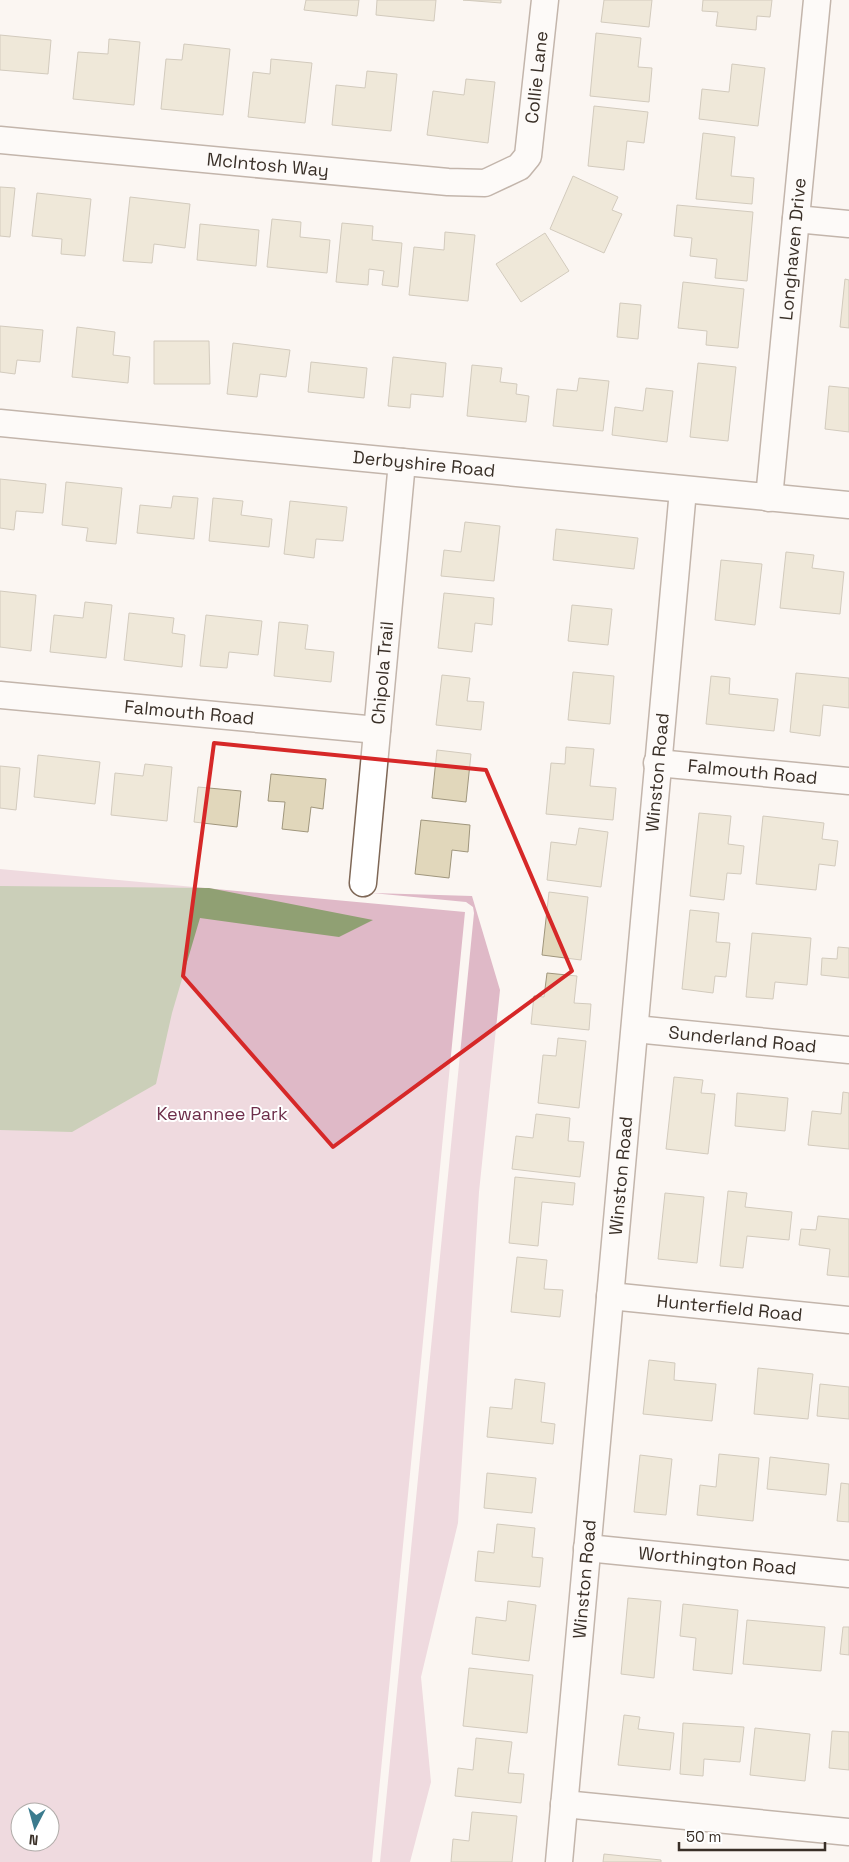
<svg xmlns="http://www.w3.org/2000/svg" width="849" height="1862" viewBox="0 0 849 1862" font-family="'Space Grotesk',sans-serif">
<rect width="100%" height="100%" fill="#fbf6f2"/>
<g fill="#dfb9c7" fill-rule="evenodd">
<path d="M0,869L465,912L372,1862H0ZM20,1812H50V1842H20Z"/>
<polygon points="372,893 472,896 500,990 479,1192 458,1523 421,1677 431,1782 410,1862 380,1862 474,913 473,907 466,902"/>
</g>
<polygon fill="#90a073" points="0,886 209,888 373,920 339,937 200,918 172,1013 156,1084 72,1132 0,1130"/>
<g fill="#e1d7bb" stroke="#a0967c">
<polygon points="306,0 359,0 357,16 304,10"/>
<polygon points="377,0 436,0 434,21 376,15"/>
<polygon points="463,0 501,0 501,3"/>
<polygon points="604,0 652,0 649,27 601,22"/>
<polygon points="703,0 772,0 770,17 757,16 756,30 716,26 718,12 702,11"/>
<polygon points="596,33 641,38 638,67 652,68 649,102 590,96"/>
<polygon points="0,35 51,40 48,74 0,70"/>
<polygon points="109,39 140,42 134,105 73,99 78,52 108,54"/>
<polygon points="184,44 230,49 223,115 161,109 166,59 182,60"/>
<polygon points="271,59 312,63 305,123 248,117 253,72 270,74"/>
<polygon points="732,64 765,68 758,126 699,119 702,89 729,92"/>
<polygon points="367,71 397,74 391,131 332,125 336,85 365,88"/>
<polygon points="466,79 495,82 488,143 427,135 433,91 464,95"/>
<polygon points="594,106 648,112 644,143 627,141 624,170 588,166"/>
<polygon points="703,133 735,137 731,176 754,178 752,204 696,199"/>
<polygon points="573,176 618,197 612,210 622,214 604,253 550,229"/>
<polygon points="0,187 15,188 10,237 0,236"/>
<polygon points="37,193 91,199 85,256 61,254 62,239 32,236"/>
<polygon points="130,197 190,204 185,248 154,244 152,263 123,261"/>
<polygon points="677,205 753,212 747,281 715,278 717,259 690,256 692,238 674,236"/>
<polygon points="272,219 301,222 300,237 330,240 327,273 267,267"/>
<polygon points="342,223 373,226 372,240 402,243 398,287 382,285 384,271 369,269 368,285 336,282"/>
<polygon points="200,224 259,230 256,266 197,260"/>
<polygon points="445,232 475,235 468,301 409,295 414,247 444,250"/>
<polygon points="545,233 569,271 521,302 496,264"/>
<polygon points="845,279 849,280 849,328 840,327"/>
<polygon points="683,282 744,289 738,348 706,345 707,331 678,328"/>
<polygon points="620,303 641,305 638,339 617,337"/>
<polygon points="0,326 43,330 40,362 17,360 15,374 0,372"/>
<polygon points="77,327 115,332 113,355 130,357 128,383 72,377"/>
<polygon points="154,341 209,341 210,384 154,384"/>
<polygon points="233,343 290,350 286,377 260,374 257,397 227,394"/>
<polygon points="393,357 446,363 443,397 411,394 410,408 388,406"/>
<polygon points="311,362 367,368 364,398 308,392"/>
<polygon points="698,363 736,367 728,441 690,437"/>
<polygon points="472,365 502,368 500,382 517,384 516,394 529,396 526,422 467,416"/>
<polygon points="579,378 609,381 603,431 553,426 557,389 577,391"/>
<polygon points="829,386 849,388 849,432 825,429"/>
<polygon points="646,388 673,391 667,442 612,435 615,407 643,411"/>
<polygon points="0,479 46,484 43,513 16,511 14,530 0,528"/>
<polygon points="66,482 122,488 116,544 86,541 88,528 62,525"/>
<polygon points="173,496 198,498 194,539 137,533 140,505 171,508"/>
<polygon points="213,498 243,501 241,515 272,519 269,547 209,541"/>
<polygon points="290,501 347,507 343,541 316,539 314,558 284,554"/>
<polygon points="465,522 500,526 494,581 441,576 444,550 461,552"/>
<polygon points="556,529 638,538 634,569 553,560"/>
<polygon points="786,552 814,555 812,568 844,572 840,614 780,608"/>
<polygon points="721,560 762,564 755,625 715,620"/>
<polygon points="0,591 36,595 31,651 0,647"/>
<polygon points="444,593 494,598 492,625 475,623 472,652 438,648"/>
<polygon points="85,602 112,605 106,658 50,652 54,615 83,618"/>
<polygon points="572,605 612,609 608,645 568,641"/>
<polygon points="129,613 174,618 172,633 185,635 182,667 124,660"/>
<polygon points="206,615 262,621 258,655 229,652 227,668 200,666"/>
<polygon points="279,622 308,625 305,649 334,652 331,682 274,676"/>
<polygon points="573,672 614,676 610,724 568,720"/>
<polygon points="796,673 849,678 849,708 823,705 820,736 790,732"/>
<polygon points="442,675 470,678 467,701 484,702 481,730 436,725"/>
<polygon points="711,676 730,678 729,694 778,699 774,731 706,724"/>
<polygon points="566,747 594,749 590,786 616,788 613,820 546,814 551,763 565,764"/>
<polygon points="437,750 471,754 466,802 432,798"/>
<polygon points="38,755 100,762 95,804 34,797"/>
<polygon points="145,764 172,767 167,821 111,815 115,773 143,776"/>
<polygon points="0,766 20,768 16,810 0,808"/>
<polygon points="271,774 326,779 323,809 311,807 308,832 282,829 285,802 268,801"/>
<polygon points="198,787 241,791 237,827 194,822"/>
<polygon points="699,813 731,816 728,844 744,846 741,874 727,873 724,900 690,896"/>
<polygon points="763,816 824,823 822,839 838,841 835,866 819,864 816,890 756,884"/>
<polygon points="421,820 470,825 468,852 452,850 449,878 415,874"/>
<polygon points="579,828 608,832 601,887 547,880 551,842 576,845"/>
<polygon points="549,892 588,897 581,960 542,955"/>
<polygon points="690,910 719,913 716,942 730,943 726,977 715,976 713,993 682,989"/>
<polygon points="752,933 811,938 807,985 775,982 773,999 746,997"/>
<polygon points="838,947 849,948 849,978 821,975 822,958 837,959"/>
<polygon points="547,973 577,976 574,1003 591,1004 589,1030 531,1024 534,996 544,997"/>
<polygon points="558,1038 586,1041 579,1108 538,1103 543,1055 556,1056"/>
<polygon points="674,1077 703,1080 701,1093 715,1094 708,1154 666,1149"/>
<polygon points="843,1092 849,1093 849,1149 808,1145 812,1111 841,1114"/>
<polygon points="737,1093 788,1098 785,1131 735,1126"/>
<polygon points="536,1114 570,1118 568,1141 584,1142 580,1177 512,1169 516,1136 533,1138"/>
<polygon points="515,1177 575,1183 573,1205 542,1202 538,1246 509,1243"/>
<polygon points="728,1191 747,1193 745,1207 792,1212 789,1240 747,1236 743,1268 720,1266"/>
<polygon points="665,1193 704,1197 697,1263 658,1259"/>
<polygon points="818,1216 849,1219 849,1277 827,1275 830,1249 799,1245 801,1229 816,1230"/>
<polygon points="517,1257 547,1260 544,1289 563,1290 560,1317 511,1312"/>
<polygon points="649,1360 675,1363 674,1380 716,1384 712,1421 643,1414"/>
<polygon points="758,1368 813,1374 808,1419 754,1414"/>
<polygon points="515,1379 545,1383 541,1422 555,1424 553,1444 487,1437 490,1407 512,1409"/>
<polygon points="820,1384 849,1387 849,1419 817,1416"/>
<polygon points="719,1454 759,1458 753,1521 697,1515 700,1485 716,1487"/>
<polygon points="640,1455 672,1459 666,1515 634,1512"/>
<polygon points="770,1457 829,1464 826,1495 767,1489"/>
<polygon points="487,1473 536,1478 532,1513 484,1508"/>
<polygon points="841,1483 849,1484 849,1522 837,1521"/>
<polygon points="497,1524 535,1528 532,1557 543,1558 540,1587 475,1581 478,1551 494,1553"/>
<polygon points="628,1598 661,1601 654,1678 621,1674"/>
<polygon points="508,1601 536,1605 529,1661 472,1654 476,1617 506,1621"/>
<polygon points="683,1604 738,1610 732,1674 693,1670 696,1638 680,1636"/>
<polygon points="747,1620 825,1627 821,1671 743,1664"/>
<polygon points="843,1627 849,1627 849,1655 840,1654"/>
<polygon points="469,1668 533,1675 527,1733 463,1726"/>
<polygon points="624,1715 640,1717 638,1729 674,1733 670,1770 618,1765"/>
<polygon points="683,1723 744,1727 740,1762 704,1759 703,1776 680,1774"/>
<polygon points="755,1728 810,1734 805,1781 750,1775"/>
<polygon points="832,1731 849,1732 849,1770 829,1768"/>
<polygon points="476,1738 512,1742 508,1773 524,1774 521,1803 455,1796 458,1768 473,1770"/>
<polygon points="472,1812 517,1816 512,1862 451,1862 453,1839 469,1841"/>
<polygon points="604,1854 661,1860 661,1862 603,1862"/>
</g>
<g fill="none" stroke-linecap="round" stroke-linejoin="round">
<g stroke="#7e6756" stroke-width="29">
<g id="minor">
<path id="s1" d="M0,140L448,182L485,183L519,167L528,156L545,0"/>
<polyline points="796,219 849,224"/>
<path id="s2" d="M0,423L849,505"/>
<path id="s3" d="M769,498L817,0"/>
<path id="s4" d="M0,695L377,730"/>
<path id="s5" d="M657,763L849,781"/>
<path id="s6" d="M363,883L402,462"/>
<path id="s7" d="M635,1029L849,1050"/>
<path id="s8" d="M610,1296L849,1320"/>
<path id="s9" d="M587,1548L849,1574"/>
<polyline points="564,1804 849,1832"/>
<path id="s10" d="M559,1862L683,490"/>
</g>
</g>
<use href="#minor" stroke="#fff" stroke-width="26"/>
</g>
<path d="M0 0H849V1862H0ZM214,743L486,770L572,971L333,1147L183,976Z" fill="#fbf6f2" fill-opacity=".55" fill-rule="evenodd"/>
<path fill="none" stroke="#d62828" stroke-width="4" stroke-linejoin="round" d="M214,743L486,770L572,971L333,1147L183,976Z"/>
<g text-anchor="middle" stroke-width="4" stroke-linejoin="round" paint-order="stroke">
<g font-size="18" fill="#392f27" stroke="#fff">
<text dy="6" stroke="none"><textPath href="#s1" startOffset="618">Collie Lane</textPath></text>
<text dy="6" stroke="none"><textPath href="#s1" startOffset="269">McIntosh Way</textPath></text>
<text dy="6" stroke="none"><textPath href="#s3" startOffset="250">Longhaven Drive</textPath></text>
<text dy="6" stroke="none"><textPath href="#s2" startOffset="426">Derbyshire Road</textPath></text>
<text dy="6" stroke="none"><textPath href="#s6" startOffset="211">Chipola Trail</textPath></text>
<text dy="6" stroke="none"><textPath href="#s4" startOffset="190">Falmouth Road</textPath></text>
<text dy="6" stroke="none"><textPath href="#s5" startOffset="96">Falmouth Road</textPath></text>
<text dy="6" stroke="none"><textPath href="#s10" startOffset="1094">Winston Road</textPath></text>
<text dy="6" stroke="none"><textPath href="#s7" startOffset="108">Sunderland Road</textPath></text>
<text dy="6" stroke="none"><textPath href="#s10" startOffset="689">Winston Road</textPath></text>
<text dy="6" stroke="none"><textPath href="#s8" startOffset="120">Hunterfield Road</textPath></text>
<text dy="6" stroke="none"><textPath href="#s9" startOffset="131">Worthington Road</textPath></text>
<text dy="6" stroke="none"><textPath href="#s10" startOffset="284">Winston Road</textPath></text>
</g>
<g font-size="18" fill="#6d2e4a" stroke="#fff">
<text x="222" y="1120">Kewannee Park</text>
</g>
</g>
<g transform="translate(35 1827) rotate(186)"><circle r="24" fill="#ffffff" stroke="#b0aca9"/>
<path d="M0-4L9 19L0 12L-9 19Z" fill="#3b7b8e"/>
<text y="-8" font-size="14" font-weight="bold" text-anchor="middle" fill="#392f27">N</text>
</g>
<path d="M679 1842v8h146v-8" fill="none" stroke="#392f27" stroke-width="2.5"/>
<text x="686" y="1842" font-size="15" fill="#392f27" stroke="#ffffff" stroke-width="4" paint-order="stroke">50 m</text>
</svg>
